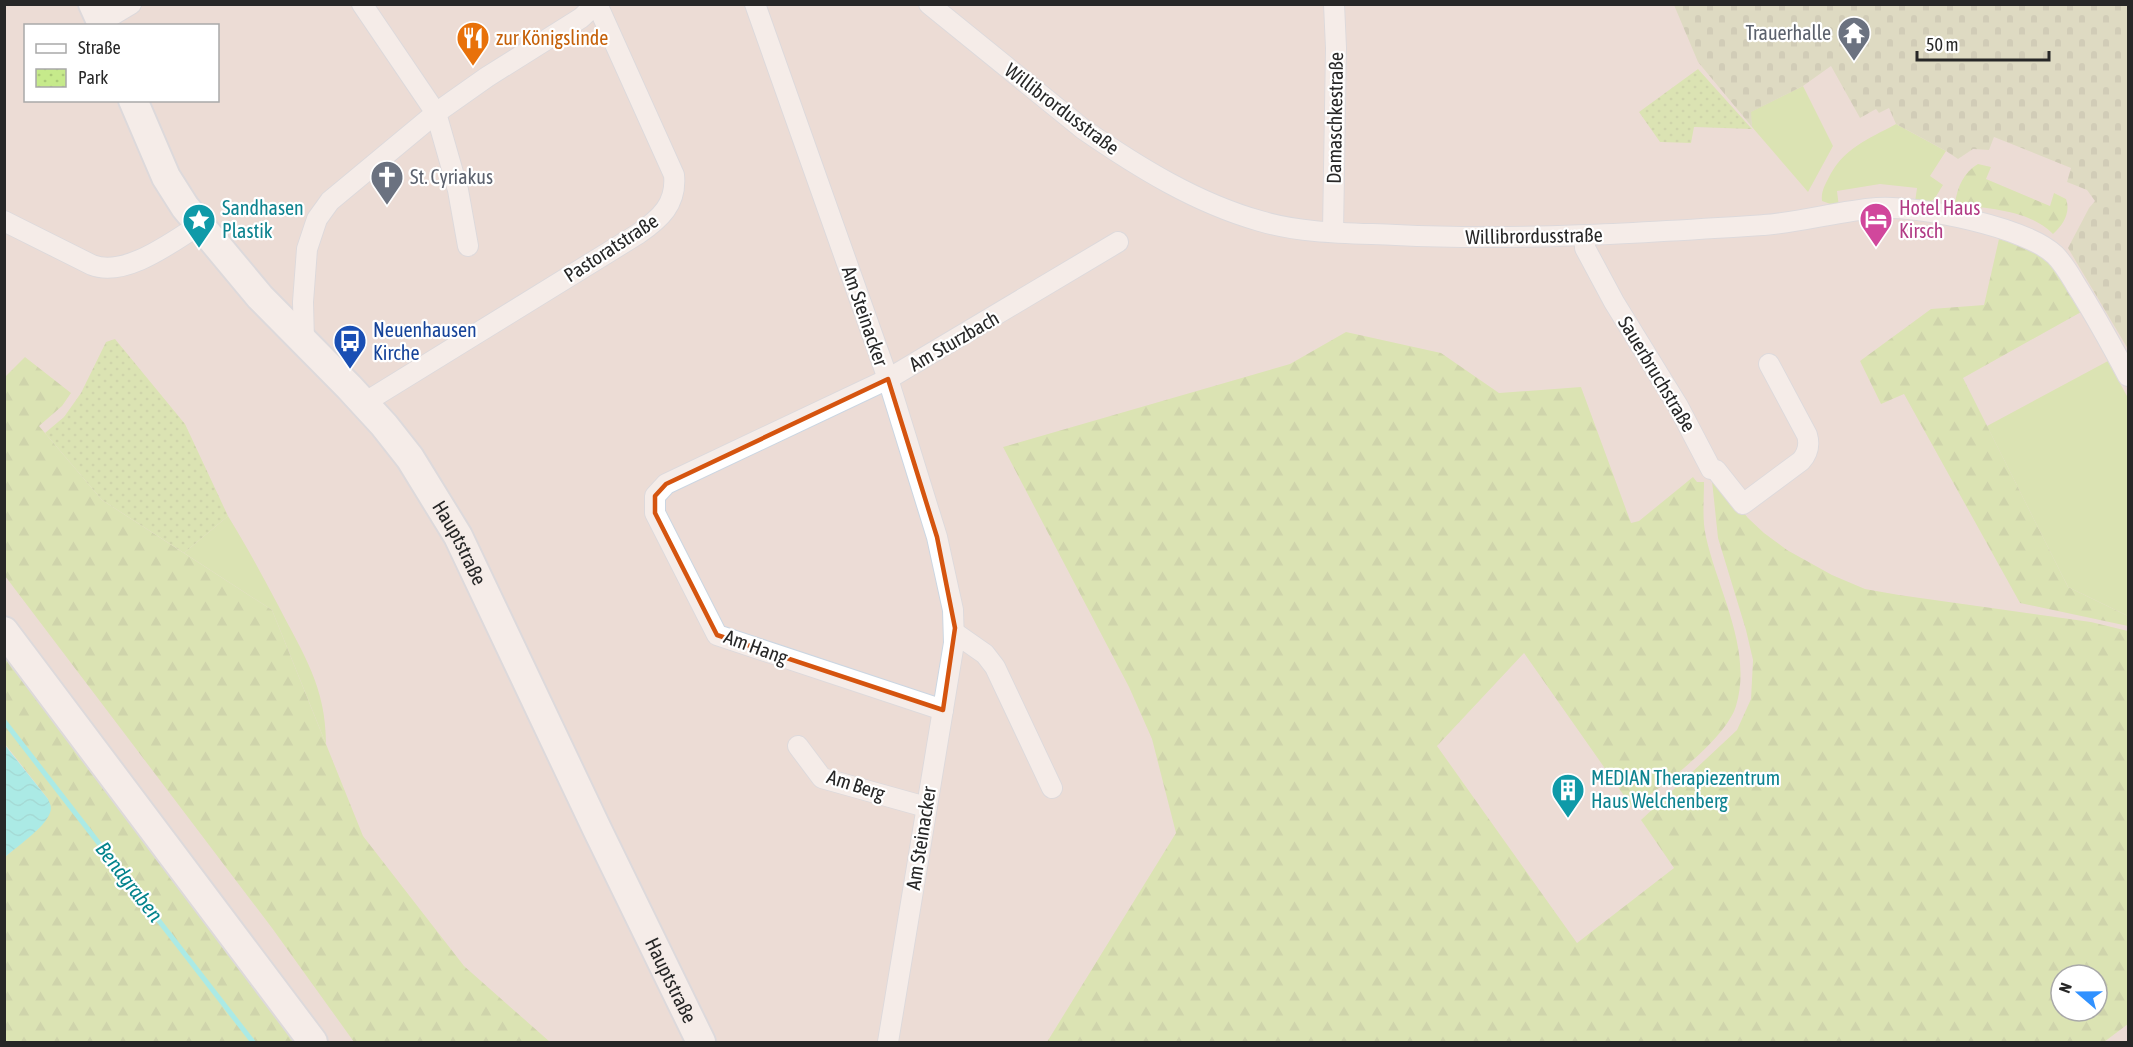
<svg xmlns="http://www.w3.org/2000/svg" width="2133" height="1047" viewBox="0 0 2133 1047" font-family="'Asap Condensed',sans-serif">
<defs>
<pattern id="forest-firs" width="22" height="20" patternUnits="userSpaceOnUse" patternTransform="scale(1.5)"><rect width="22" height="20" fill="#c6ea8b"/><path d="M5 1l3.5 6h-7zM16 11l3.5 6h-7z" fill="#aac978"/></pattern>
<pattern id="cemetery-stones" width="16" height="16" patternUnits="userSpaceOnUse" patternTransform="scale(1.5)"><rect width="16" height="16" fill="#cdd8ab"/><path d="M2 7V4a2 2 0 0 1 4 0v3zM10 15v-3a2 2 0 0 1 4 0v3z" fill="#b0b993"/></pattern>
<pattern id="park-dots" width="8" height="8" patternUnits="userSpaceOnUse" patternTransform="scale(1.5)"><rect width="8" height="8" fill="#c6ea8b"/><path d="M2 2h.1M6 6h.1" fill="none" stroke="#aac978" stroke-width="1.8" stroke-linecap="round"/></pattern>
<pattern id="water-waves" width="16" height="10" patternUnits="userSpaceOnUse" patternTransform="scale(1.5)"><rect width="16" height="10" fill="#5bfbf9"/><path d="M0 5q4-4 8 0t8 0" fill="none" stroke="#4fd7d5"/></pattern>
</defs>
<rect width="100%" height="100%" fill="#ecdcd6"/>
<g fill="#c6ea8b">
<polygon points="1803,86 1833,146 1808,192 1752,127 1750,112"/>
<path d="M1896,124L1946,151L1930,176L1943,185C1934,199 1934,205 1915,202L1917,188L1880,184L1837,191L1839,207L1822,201C1821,192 1824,187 1828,179C1843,148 1867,140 1896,124Z"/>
<polygon points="2108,361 2128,398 2128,616 2068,587 1987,426"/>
<path d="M228,516C246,545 262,575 278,605C303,654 326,686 326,744L272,610L184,553Z"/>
</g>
<g fill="url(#forest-firs)" fill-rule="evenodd">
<path d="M1978,164L1991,167L1986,179L2050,206L2054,193L2066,199C2071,213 2063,225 2053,234C2028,209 1988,209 1955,204C1957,187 1964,172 1978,164Z"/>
<path d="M1999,239C2020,245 2043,252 2058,270C2068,282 2075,298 2083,311L1963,378L2068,587L2128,616V626L2020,603L1904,394L1881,404L1860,361L1931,309L1984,305Z"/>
<path d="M1346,332L1441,353L1499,393L1581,387L1631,523L1639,521L1693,477L1697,482H1704C1704,500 1702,520 1706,537C1718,591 1753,650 1736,706C1726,739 1661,788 1632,807L1524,653L1437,746L1577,943L1674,868L1641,820L1737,730L1751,699L1753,660L1746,630L1718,538L1712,481H1718L1748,518L1764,533L1787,550L1832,575L1865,589L1899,595L2091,622L2128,631V1024L2104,1042H1047L1176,833L1152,739L1129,687L1003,447L1290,364ZM2061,975H2097V1011H2061Z"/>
<polygon points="25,357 71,393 62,406 39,426 102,500 272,610 363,836 464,966 550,1042 354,1042 272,928 5,576 5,377"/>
<polygon points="4,651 300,1042 5,1042 5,857 39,828 48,799 5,744"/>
</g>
<polygon fill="url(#cemetery-stones)" points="1674,5 2128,5 2128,349 2068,248 2089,208 2095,201 2087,190 2067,182 2071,168 1994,137 1989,150 1973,149 1958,159 1946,151 1896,124 1889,108 1879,113 1876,109 1860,118 1831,66 1803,86 1751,112 1752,127 1698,62"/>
<g fill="url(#park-dots)">
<polygon points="1698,69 1752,129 1694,127 1691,143 1660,142 1639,112"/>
<polygon points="115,339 185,424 228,516 184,553 102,500 45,433 64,417 81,393 106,342"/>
</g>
<path fill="url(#water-waves)" d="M4,744L48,799C49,802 51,805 51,808C51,824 16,847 5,857Z"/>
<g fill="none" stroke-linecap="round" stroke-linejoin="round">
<polyline stroke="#5bfbf9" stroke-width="5" points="4,721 253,1042"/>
<g stroke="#cbd6e2" stroke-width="22">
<g id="street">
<polyline points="362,4 436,113 458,190 468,246"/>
<polyline points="755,4 888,379 937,537 953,610 954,643 888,1042"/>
<path d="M929,4L1083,129C1138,167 1196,203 1260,221C1304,234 1351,233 1396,235C1519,241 1641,233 1764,225C1802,222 1839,211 1877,208C1917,205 2026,227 2055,255C2064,264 2070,275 2076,285C2095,315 2112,346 2128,376"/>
<polyline points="101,22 131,4"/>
<path d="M4,221L92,265C125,278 172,242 199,225"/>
<polyline points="1333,232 1336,48 1334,4"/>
<path d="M1585,236V248L1614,302L1678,406L1711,469L1716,470L1743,504L1801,461C1808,453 1810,445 1807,435L1769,364"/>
<polyline points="304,342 303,302 307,249 317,219 330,201 436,113 487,77 581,18 596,4"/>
<path d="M364,403L638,234C660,219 677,204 674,175L597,4"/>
<polyline points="955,633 985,654 995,667 1052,788"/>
<polyline points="943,710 717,635 655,513 655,496 666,484 888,379 1118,242"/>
<polyline points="798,746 822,778 926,807"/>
</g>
</g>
<g stroke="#cbd6e2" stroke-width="32">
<g id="secondary">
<polyline points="93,4 103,26"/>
<path id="s1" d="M133,100L166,177L185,207L260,297L349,387L384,425L410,458L458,536L597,829L701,1042"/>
<polyline points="4,631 313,1042"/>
</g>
</g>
<use href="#street" stroke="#fff" stroke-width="20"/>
<use href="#secondary" stroke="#fff" stroke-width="28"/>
</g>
<path d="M0 0H2133V1047H0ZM888,379L937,537L955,628L943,710L717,635L655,513V496L666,484Z" fill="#ecdcd6" fill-opacity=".55" fill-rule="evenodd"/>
<path fill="none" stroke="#d5540f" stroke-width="4.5" stroke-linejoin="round" d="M888,379L937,537L955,628L943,710L717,635L655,513V496L666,484Z"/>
<defs>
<g id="temple-pin" transform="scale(1.725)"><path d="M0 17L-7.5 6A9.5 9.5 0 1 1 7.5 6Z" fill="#6b7280" stroke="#fff"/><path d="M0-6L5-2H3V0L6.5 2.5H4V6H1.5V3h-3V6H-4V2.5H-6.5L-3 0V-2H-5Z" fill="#fff"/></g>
<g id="restaurant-pin" transform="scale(1.725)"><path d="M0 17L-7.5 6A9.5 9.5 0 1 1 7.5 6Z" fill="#e8710a" stroke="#fff"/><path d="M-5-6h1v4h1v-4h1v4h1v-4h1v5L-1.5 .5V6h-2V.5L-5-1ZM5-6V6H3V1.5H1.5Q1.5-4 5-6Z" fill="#fff"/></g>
<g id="church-pin" transform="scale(1.725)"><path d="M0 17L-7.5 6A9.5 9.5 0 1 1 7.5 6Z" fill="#6b7280" stroke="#fff"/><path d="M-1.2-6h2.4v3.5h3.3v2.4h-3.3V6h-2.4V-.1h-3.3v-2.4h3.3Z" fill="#fff"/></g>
<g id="hotel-pin" transform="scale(1.725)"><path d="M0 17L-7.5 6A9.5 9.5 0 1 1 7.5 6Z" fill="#d1479c" stroke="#fff"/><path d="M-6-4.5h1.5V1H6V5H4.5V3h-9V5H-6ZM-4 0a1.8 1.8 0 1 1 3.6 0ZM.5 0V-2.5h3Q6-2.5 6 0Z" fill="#fff"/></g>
<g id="sight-pin" transform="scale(1.725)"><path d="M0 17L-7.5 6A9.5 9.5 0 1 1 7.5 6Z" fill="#0f9aa8" stroke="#fff"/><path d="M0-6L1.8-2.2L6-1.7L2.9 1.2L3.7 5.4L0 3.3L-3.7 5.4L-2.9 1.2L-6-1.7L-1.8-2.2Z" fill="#fff"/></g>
<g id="bus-pin" transform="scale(1.725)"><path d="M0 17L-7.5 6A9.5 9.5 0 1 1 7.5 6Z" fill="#1a4fb4" stroke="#fff"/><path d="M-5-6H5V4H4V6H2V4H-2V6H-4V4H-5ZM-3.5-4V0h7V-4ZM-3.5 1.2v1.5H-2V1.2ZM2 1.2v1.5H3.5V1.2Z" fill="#fff"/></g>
<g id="building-pin" transform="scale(1.725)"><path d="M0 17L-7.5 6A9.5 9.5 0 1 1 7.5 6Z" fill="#0f9aa8" stroke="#fff"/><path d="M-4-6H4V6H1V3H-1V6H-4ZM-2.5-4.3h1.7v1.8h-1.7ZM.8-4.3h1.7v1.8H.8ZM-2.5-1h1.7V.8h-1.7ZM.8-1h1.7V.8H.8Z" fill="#fff"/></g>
</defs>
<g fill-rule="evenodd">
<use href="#temple-pin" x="1854" y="33"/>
<use href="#restaurant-pin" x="473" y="38"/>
<use href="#church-pin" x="387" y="177"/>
<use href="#hotel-pin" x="1876" y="219"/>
<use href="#sight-pin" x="199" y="220"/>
<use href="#bus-pin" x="350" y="341"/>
<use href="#building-pin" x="1568" y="790"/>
</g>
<g text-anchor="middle" stroke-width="4.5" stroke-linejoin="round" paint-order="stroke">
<g font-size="20" fill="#5b616d" stroke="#fff" text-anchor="end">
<text x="1831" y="40">Trauerhalle</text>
<text x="410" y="184" text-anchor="start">St. Cyriakus</text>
</g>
<g font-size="20" fill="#c56008" stroke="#fff" text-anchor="start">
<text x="496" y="45">zur Königslinde</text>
</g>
<g font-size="20" fill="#272727" stroke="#fff">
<text transform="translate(1062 109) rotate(37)" y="7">Willibrordusstraße</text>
<text transform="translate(1335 118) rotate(-89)" y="7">Damaschkestraße</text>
<text transform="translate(1534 236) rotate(-1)" y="7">Willibrordusstraße</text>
<text transform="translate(611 248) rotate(-33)" y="7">Pastoratstraße</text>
<text transform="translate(865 316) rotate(71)" y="7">Am Steinacker</text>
<text transform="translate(954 341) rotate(-30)" y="7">Am Sturzbach</text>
<text transform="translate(1657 374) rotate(59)" y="7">Sauerbruchstraße</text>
<text dy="7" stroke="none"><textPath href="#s1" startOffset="555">Hauptstraße</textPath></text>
<text transform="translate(756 647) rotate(20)" y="7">Am Hang</text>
<text transform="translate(856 785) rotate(18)" y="7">Am Berg</text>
<text transform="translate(921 838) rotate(-81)" y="7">Am Steinacker</text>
<text dy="7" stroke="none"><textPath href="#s1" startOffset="1041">Hauptstraße</textPath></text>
</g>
<g font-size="20" fill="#0d838f" stroke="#fff" text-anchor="start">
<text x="222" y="215">Sandhasen<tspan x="222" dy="23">Plastik</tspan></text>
<text x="1591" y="785">MEDIAN Therapiezentrum<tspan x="1591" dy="23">Haus Welchenberg</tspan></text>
</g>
<g font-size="20" fill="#b23c85" stroke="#fff" text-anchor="start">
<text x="1899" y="215">Hotel Haus<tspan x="1899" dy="23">Kirsch</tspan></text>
</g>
<g font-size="20" fill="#164399" stroke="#fff" text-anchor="start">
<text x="373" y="337">Neuenhausen<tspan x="373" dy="23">Kirche</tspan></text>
</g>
<g font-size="21" font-style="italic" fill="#03838c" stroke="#fff">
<text transform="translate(129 882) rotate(52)" y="7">Bendgraben</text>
</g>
</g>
<rect width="2133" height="1047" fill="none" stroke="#272727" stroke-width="12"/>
<rect x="24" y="24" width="195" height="78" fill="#ffffff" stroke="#a9a9a9" stroke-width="1.5"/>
<rect x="36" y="44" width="30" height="9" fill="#ffffff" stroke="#a9a9a9" stroke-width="1.5"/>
<text x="78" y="54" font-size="18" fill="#272727">Straße</text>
<rect x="36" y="69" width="30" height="18" fill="url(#park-dots)" stroke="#a9a9a9" stroke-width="1.5"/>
<text x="78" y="84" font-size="18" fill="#272727">Park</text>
<g transform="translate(2079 993) rotate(290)"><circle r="28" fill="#ffffff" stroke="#a9a9a9" stroke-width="1.5"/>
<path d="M0-4.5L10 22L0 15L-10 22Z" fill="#3091ff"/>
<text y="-9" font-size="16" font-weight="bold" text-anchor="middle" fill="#272727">N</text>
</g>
<path d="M1917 51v9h132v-9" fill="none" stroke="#272727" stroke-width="3"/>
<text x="1926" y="51" font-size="18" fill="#272727" stroke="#ffffff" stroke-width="4.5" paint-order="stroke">50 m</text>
</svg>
